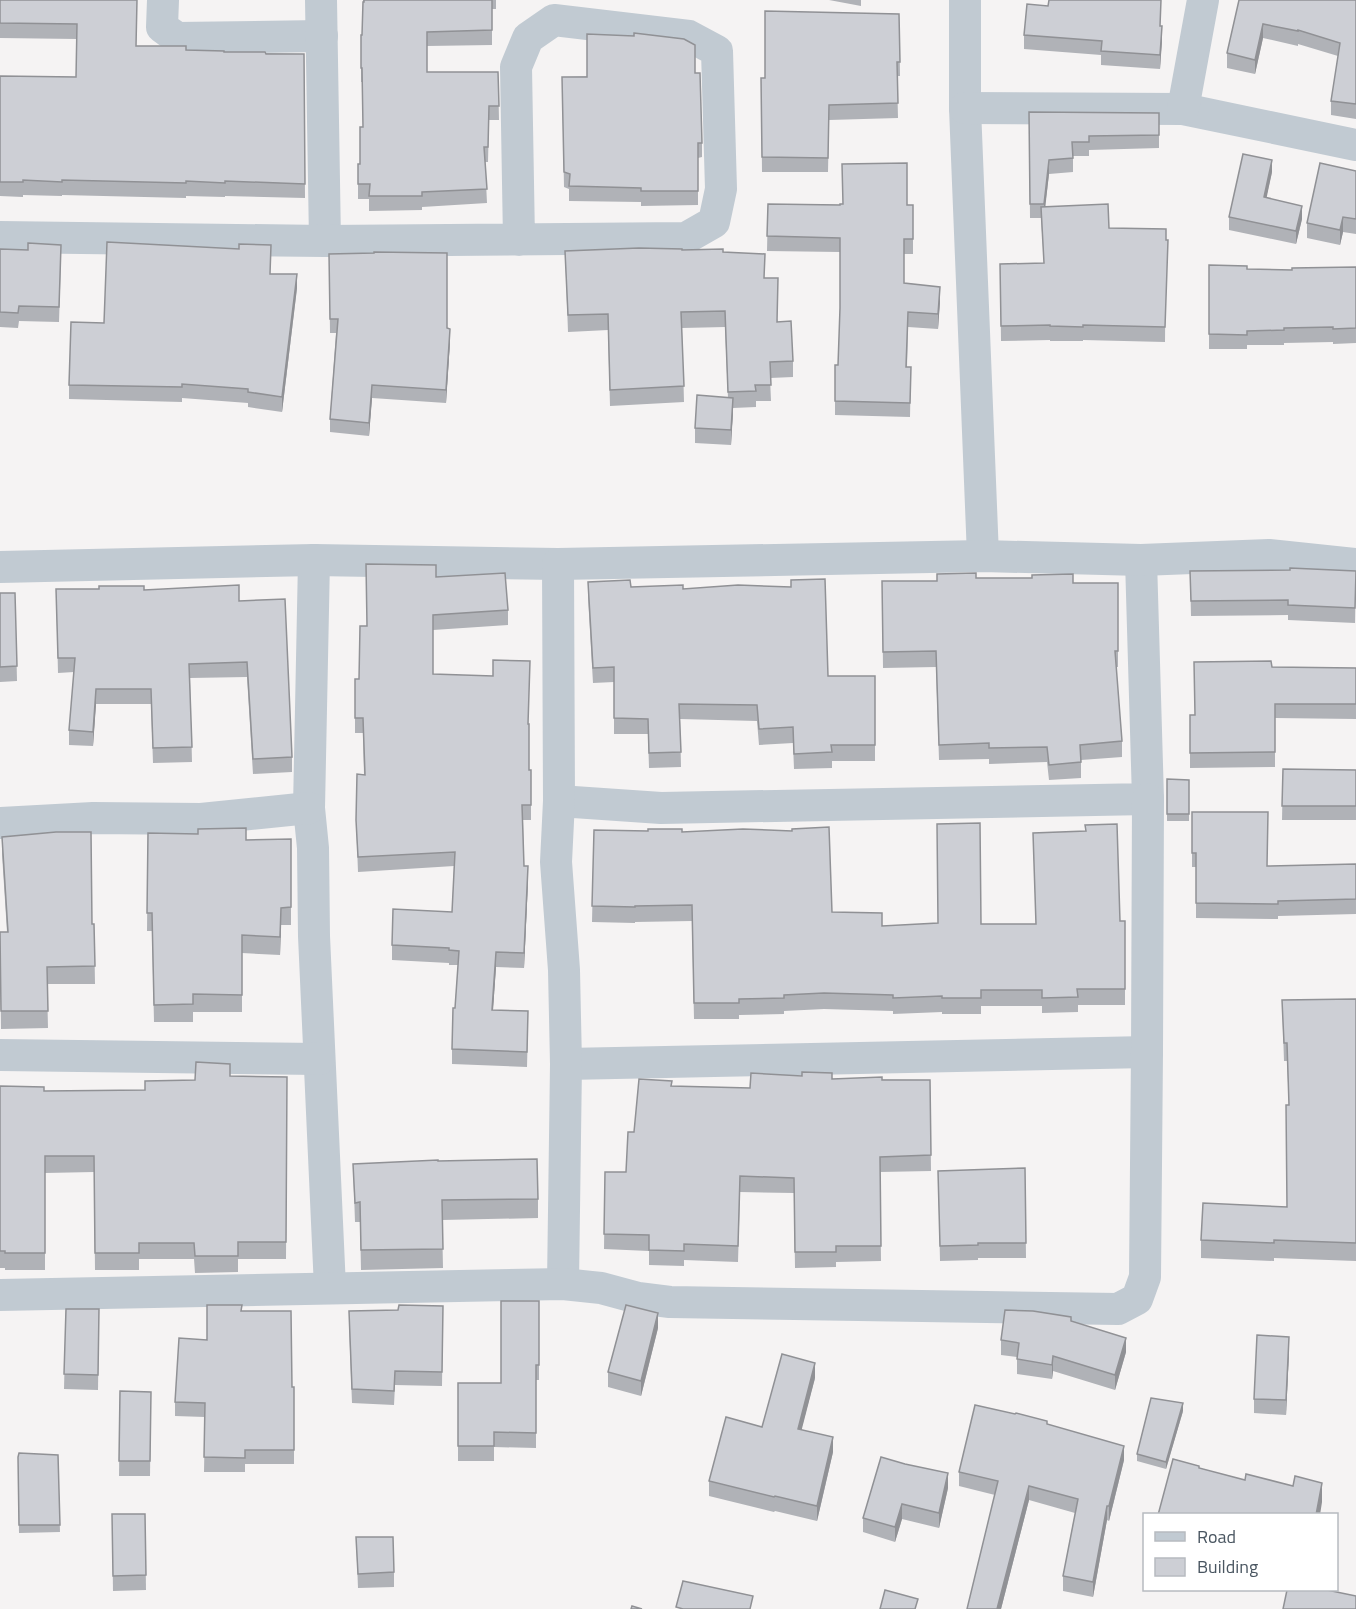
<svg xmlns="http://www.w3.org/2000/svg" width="1356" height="1609" viewBox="0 0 1356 1609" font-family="'Titillium Web',sans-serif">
<rect width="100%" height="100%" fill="#f5f3f3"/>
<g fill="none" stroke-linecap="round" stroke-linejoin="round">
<g stroke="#c1cad2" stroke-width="32">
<polyline points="163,0 162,27 177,38 322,36"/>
<polyline points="321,0 325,241"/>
<polyline points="965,0 965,108 983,556"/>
<polyline points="965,108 1183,109 1356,145"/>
<polyline points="1183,109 1203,0"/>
<polyline points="0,237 325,241 686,238 714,222 721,189 717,51 689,36 554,20 528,38 516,67 519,240"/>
<polyline points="314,560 309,808 313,848 314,936 330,1288"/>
<polyline points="0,567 314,560 558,564"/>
<polyline points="559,801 661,808 1148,799 1141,560"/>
<polyline points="0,823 93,818 201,819 309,808"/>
<polyline points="0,1055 319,1059"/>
<polyline points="566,1064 1147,1052"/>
<polyline points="563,1284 566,1064 564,970 556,862 559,801 558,564 983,556 1141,560 1269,555 1356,564"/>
<polyline points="0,1295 563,1284 601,1288 638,1298 670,1302 1118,1309 1137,1299 1145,1277 1147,1052 1148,799"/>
</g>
</g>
<g fill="#b0b2b7">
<polygon points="0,0 137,0 136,46 224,52 304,54 305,198 225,196 225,197 186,196 186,198 62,195 62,196 23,195 23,197 0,196 0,76 76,77 77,39 0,38"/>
<polygon points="363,0 496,0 496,9 492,9 492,45 427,46 427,72 498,72 499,120 489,120 488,162 485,162 487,203 422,207 422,210 369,211 369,199 358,199 358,164 360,164 363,127 362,82 361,82 361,68"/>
<polygon points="829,0 861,0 861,6"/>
<polygon points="1049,0 1161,0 1160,26 1162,40 1160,69 1101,65 1101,55 1024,49 1024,35 1048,6"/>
<polygon points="1239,0 1356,0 1356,119 1331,115 1331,101 1338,56 1298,44 1298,46 1263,38 1255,74 1227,68 1227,53"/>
<polygon points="899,14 900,76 897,76 898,118 829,120 828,172 762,172 761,78 765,78"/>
<polygon points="695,73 702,143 702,157 698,158 698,205 641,206 641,202 569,201 569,189 564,187 562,77"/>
<polygon points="1029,112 1159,113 1159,148 1089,150 1089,156 1073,156 1073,172 1049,174 1045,207 1109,228 1166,229 1165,342 1083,340 1083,341 1050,341 1050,340 1001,341 1000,264 1044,263 1041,218 1030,218"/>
<polygon points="1356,171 1356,234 1343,232 1340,245 1307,238 1307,223"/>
<polygon points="1272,172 1266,198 1302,219 1296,244 1229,230 1229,217"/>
<polygon points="768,204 840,205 913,205 913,254 904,254 904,283 940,301 938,329 908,327 907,367 911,367 910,417 835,415 835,365 838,365 840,308 840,252 767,251"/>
<polygon points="0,249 61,259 59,322 19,321 18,328 0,327"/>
<polygon points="682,250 723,252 765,278 778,322 793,361 793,377 770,378 771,401 756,401 756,407 733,408 731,445 695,443 695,428 728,398 725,327 682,328 684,402 610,406 608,330 568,332 565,251"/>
<polygon points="329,254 447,328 450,342 446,403 372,398 369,436 330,432 330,419 336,333 330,333"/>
<polygon points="1209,265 1247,269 1292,270 1356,267 1356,343 1333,344 1333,342 1284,343 1284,345 1247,345 1247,349 1209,349"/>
<polygon points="271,274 297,288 282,412 248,407 248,403 182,398 182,402 69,399 69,385 104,323"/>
<polygon points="1190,571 1356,571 1355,623 1288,620 1288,615 1191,616"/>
<polygon points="436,577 508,610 508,625 433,630 433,674 528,724 529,770 531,770 531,820 523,820 524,866 528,881 524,968 496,967 493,1010 528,1026 527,1067 452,1064 452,1049 458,965 449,965 449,963 392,960 392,945 452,912 454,866 358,872 356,820 364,775 363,733 355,733 355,679 359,679 366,626"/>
<polygon points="976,578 1073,583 1118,583 1118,667 1116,667 1122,741 1122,757 1081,760 1081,778 1049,780 1047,762 989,764 989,759 939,760 936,667 883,668 882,581 937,581"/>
<polygon points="588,582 631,587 683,589 828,676 875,676 875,761 832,761 832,768 794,769 793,743 759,745 757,721 680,719 681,767 649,768 648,734 614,734 614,682 593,683 588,597"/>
<polygon points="56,589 144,590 239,601 292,757 292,772 253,774 247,677 190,678 192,762 153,763 151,704 96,704 93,746 69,745 69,730 74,672 58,673"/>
<polygon points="0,593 15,593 17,681 0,682"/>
<polygon points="1272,667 1356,668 1356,719 1275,718 1275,767 1190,768 1190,715 1195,715"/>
<polygon points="1283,769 1356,770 1356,820 1282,820"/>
<polygon points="1167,779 1189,780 1189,821 1167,821"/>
<polygon points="1192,812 1267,866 1356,864 1356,914 1278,916 1278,919 1196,918 1196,867 1192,867"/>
<polygon points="594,830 682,832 832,912 882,926 1036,924 1033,833 1120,921 1125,921 1125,1005 1078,1005 1078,1012 1042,1013 1042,1006 981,1006 981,1014 942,1014 942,1012 893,1014 893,1011 824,1009 784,1011 784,1014 739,1015 739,1019 694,1019 692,921 635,922 635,923 592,922"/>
<polygon points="148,833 246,840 291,839 291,925 281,925 280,955 242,953 242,1012 193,1012 193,1022 154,1022 152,931 147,931"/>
<polygon points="2,837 92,924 94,924 95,984 47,984 48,1028 1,1029 0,932 7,932 2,854"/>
<polygon points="1356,999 1356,1261 1274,1258 1274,1261 1201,1258 1201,1240 1287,1207 1289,1105 1287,1061 1284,1061 1282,1000"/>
<polygon points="230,1076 287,1077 286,1259 238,1259 238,1272 195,1273 194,1259 139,1259 139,1270 95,1270 94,1172 45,1173 45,1270 5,1270 5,1268 0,1268 0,1086 44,1091 145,1090 195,1080"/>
<polygon points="832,1079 930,1080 931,1171 880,1172 881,1261 836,1262 836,1267 795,1268 794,1193 740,1192 738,1262 684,1260 684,1266 649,1265 649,1251 604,1249 605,1172 626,1172 634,1132 672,1086 750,1088"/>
<polygon points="353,1164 538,1199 538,1218 442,1220 443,1268 361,1270 360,1222 355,1222"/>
<polygon points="1025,1168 1026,1258 978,1258 978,1260 940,1261 938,1171"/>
<polygon points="539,1301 539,1380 536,1380 536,1448 494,1447 494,1461 458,1461 458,1383 501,1383"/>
<polygon points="443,1306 442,1386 395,1385 394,1405 352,1403 349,1325 398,1310"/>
<polygon points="66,1309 99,1309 98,1390 64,1389"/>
<polygon points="241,1311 292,1387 294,1387 294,1464 245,1464 245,1472 204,1472 205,1417 175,1416 175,1402 207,1340"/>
<polygon points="1071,1321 1126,1352 1115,1390 1053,1371 1052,1379 1017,1374 1017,1357 1001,1355 1001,1340"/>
<polygon points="658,1328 641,1396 608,1387 608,1372"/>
<polygon points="1289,1351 1286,1415 1254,1413 1254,1399"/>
<polygon points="815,1378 801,1430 833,1452 817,1521 775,1511 774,1512 709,1496 709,1481 762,1427"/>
<polygon points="120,1391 151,1392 150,1476 119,1476"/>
<polygon points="1183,1411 1166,1469 1137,1461 1137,1454"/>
<polygon points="1047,1424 1124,1460 1109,1521 1107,1520 1093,1597 1063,1591 1063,1576 1075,1513 1029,1500 1001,1609 967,1609 995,1495 959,1486 959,1472"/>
<polygon points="58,1455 60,1532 19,1533 18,1465"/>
<polygon points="948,1488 939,1528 902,1519 895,1542 863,1532 863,1518"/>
<polygon points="112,1514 145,1514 146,1590 113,1591"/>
<polygon points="356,1537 394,1572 394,1587 358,1588"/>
</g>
<g fill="#909195">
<polygon points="1263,24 1263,38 1255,74 1255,60"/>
<polygon points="1162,26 1162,40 1160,69 1160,55"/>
<polygon points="1049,160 1049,174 1044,218 1044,204"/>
<polygon points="1272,160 1272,172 1264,210 1264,197"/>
<polygon points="1302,206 1302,219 1296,244 1296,231"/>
<polygon points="1343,217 1343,232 1340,245 1340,230"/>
<polygon points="297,274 297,288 282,412 282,397"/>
<polygon points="940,287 940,301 938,329 938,314"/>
<polygon points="450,329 450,342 446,403 446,390"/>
<polygon points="372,385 372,398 369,436 369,423"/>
<polygon points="733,398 733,413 731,445 731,430"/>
<polygon points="96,689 96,704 93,746 93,732"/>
<polygon points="528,866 528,881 524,968 524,953"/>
<polygon points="281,908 281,925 280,955 280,937"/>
<polygon points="496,952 496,967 492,1024 492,1010"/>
<polygon points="658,1313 658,1328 641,1396 641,1381"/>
<polygon points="1289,1337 1289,1351 1286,1415 1286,1400"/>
<polygon points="1126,1338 1126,1352 1115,1390 1115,1375"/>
<polygon points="1053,1356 1053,1371 1052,1379 1052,1365"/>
<polygon points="815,1363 815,1378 798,1444 798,1429"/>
<polygon points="1183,1403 1183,1411 1166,1469 1166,1462"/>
<polygon points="833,1437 833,1452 817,1521 817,1506"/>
<polygon points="1124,1446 1124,1460 1109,1521 1109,1506"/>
<polygon points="948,1473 948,1488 939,1528 939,1513"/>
<polygon points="1322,1483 1322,1502 1320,1515 1316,1515"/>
<polygon points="1029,1486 1029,1500 1001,1609 997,1609"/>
<polygon points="902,1504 902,1519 895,1542 895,1527"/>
<polygon points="1107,1506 1107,1520 1093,1597 1093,1582"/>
</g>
<g fill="#cdcfd5" stroke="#909195" stroke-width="1.5">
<polygon points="0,0 137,0 136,46 186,46 186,50 224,51 224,52 265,52 266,54 304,54 305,184 225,181 225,183 186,181 186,183 62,180 62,182 23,180 23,182 0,182 0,76 76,77 77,24 0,23"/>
<polygon points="364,0 492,0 492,30 427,32 427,72 498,72 499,106 489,106 488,147 484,147 487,189 422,192 422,196 369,196 370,184 358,184 358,164 360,164 360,127 363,127 362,68 361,68 361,35 362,35 363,2 364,2"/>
<polygon points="1049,0 1161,0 1160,26 1162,26 1160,55 1101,51 1102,41 1024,35 1027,4 1048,6"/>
<polygon points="1239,0 1356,0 1356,104 1331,101 1340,43 1298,30 1298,31 1263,24 1255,60 1227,53"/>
<polygon points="765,11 899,14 900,62 897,62 898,103 829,105 828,158 762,157 761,78 765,78"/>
<polygon points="634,33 684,39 695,45 695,73 700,73 702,143 698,143 698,191 641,191 641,188 569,186 570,174 564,172 562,77 587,77 587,34 634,36"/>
<polygon points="1029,112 1159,113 1159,135 1089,136 1089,142 1072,142 1073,158 1049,160 1044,204 1030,204"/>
<polygon points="1243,154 1272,160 1264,197 1302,206 1296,231 1229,217"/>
<polygon points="907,163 907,205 913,205 913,239 904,239 904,283 940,287 938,314 908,312 906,367 911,367 910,403 835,401 835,365 838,365 840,308 840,238 767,236 768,204 840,205 840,204 843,204 842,164"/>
<polygon points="1320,163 1356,171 1356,219 1343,217 1340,230 1307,223"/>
<polygon points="1108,204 1109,228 1166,229 1166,240 1168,240 1165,327 1083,325 1083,327 1050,326 1050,325 1001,326 1000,264 1044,263 1041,207"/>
<polygon points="107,242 239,249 239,244 271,245 270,274 297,274 282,397 248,392 248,389 182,384 182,387 69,385 71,322 104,323"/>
<polygon points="28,243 61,245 59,307 19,306 18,313 0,312 0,249 28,250"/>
<polygon points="639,248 682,249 682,250 723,249 723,252 765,254 764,278 778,278 777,322 791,321 793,361 770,362 771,385 755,385 756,391 728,392 725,311 681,312 684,386 610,390 608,314 568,315 565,251"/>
<polygon points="374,252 447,253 447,328 450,329 446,390 372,385 369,423 330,419 338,319 330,319 329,254 374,253"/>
<polygon points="1209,265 1247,266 1247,269 1292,270 1292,268 1356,267 1356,328 1333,329 1333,327 1284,328 1284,330 1247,331 1247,335 1209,334"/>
<polygon points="697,395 733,398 731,430 695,428"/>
<polygon points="366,564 436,565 436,577 505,573 508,610 433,615 433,674 493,676 493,660 530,661 528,724 529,724 529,770 531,770 531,805 522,805 524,866 528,866 524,953 496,952 492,1010 528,1011 527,1052 452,1049 453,1008 455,1008 459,951 449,950 449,948 392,945 393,909 452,912 455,852 358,857 356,820 357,774 365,775 363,718 355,718 355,679 359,679 360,626 367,626"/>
<polygon points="1290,568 1356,571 1355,608 1288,605 1288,600 1191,601 1190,571 1290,570"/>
<polygon points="976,573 976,578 1032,578 1032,575 1073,574 1073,583 1118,583 1118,651 1115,651 1122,741 1080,745 1081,762 1049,765 1047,747 989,748 989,743 939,745 936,651 883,652 882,581 937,581 937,574"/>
<polygon points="825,579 828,676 875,676 875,745 831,745 832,752 794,754 793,727 759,729 757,705 679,704 681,752 649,753 648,719 614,718 614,667 593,668 588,582 630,580 631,587 683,585 683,589 738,585 791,587 791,580"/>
<polygon points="239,585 239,601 285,599 292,757 253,759 247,662 189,664 192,747 153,748 151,689 96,689 93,732 69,730 75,658 58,658 56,589 99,589 99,586 144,586 144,590"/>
<polygon points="0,593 15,593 17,666 0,667"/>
<polygon points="1271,661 1272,667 1356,668 1356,704 1275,704 1275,752 1190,753 1190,715 1195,715 1194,662"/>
<polygon points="1283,769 1356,770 1356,806 1282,806"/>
<polygon points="1167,779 1189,780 1189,814 1167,814"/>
<polygon points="1192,812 1268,812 1267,866 1356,864 1356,899 1278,901 1278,904 1196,903 1196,853 1192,853"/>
<polygon points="980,823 981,924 1036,924 1033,833 1086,831 1085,825 1117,824 1120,921 1125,921 1125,989 1077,989 1078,997 1042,998 1042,990 981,990 981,998 942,998 942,996 893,998 893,995 824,993 784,995 784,998 739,999 739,1003 694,1003 692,905 635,906 635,907 592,906 594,830 648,831 648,829 682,829 682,832 743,829 792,831 792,829 829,827 832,912 882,913 882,926 938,923 937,824"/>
<polygon points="246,828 246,840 291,839 291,907 281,908 280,937 242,935 242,995 193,994 193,1004 154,1005 152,913 147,913 148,833 198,834 198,829"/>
<polygon points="56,832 91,832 92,924 94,924 95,966 47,967 48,1011 1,1011 0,932 8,932 2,837"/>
<polygon points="1356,999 1356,1243 1274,1240 1274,1243 1201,1240 1203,1203 1287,1207 1286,1105 1289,1105 1287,1043 1284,1043 1282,1000"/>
<polygon points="196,1062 230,1064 230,1076 287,1077 286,1242 238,1242 238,1256 195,1256 194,1243 139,1243 139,1253 95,1253 94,1156 45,1156 45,1253 5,1253 5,1251 0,1251 0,1086 44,1087 44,1091 145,1090 145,1081 195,1080"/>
<polygon points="802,1072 832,1073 832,1079 882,1077 882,1080 930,1080 931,1155 880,1157 881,1246 836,1246 836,1252 795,1252 794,1178 740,1176 738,1246 684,1244 684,1251 649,1250 649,1235 604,1234 605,1172 626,1172 628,1132 634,1132 639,1079 672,1081 671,1086 750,1088 751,1073 802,1076"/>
<polygon points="537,1159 538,1199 442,1200 443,1249 361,1250 360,1202 355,1203 353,1164 438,1160 438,1161"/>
<polygon points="1025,1168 1026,1243 978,1243 978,1245 940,1246 938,1171"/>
<polygon points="501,1301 539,1301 539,1365 536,1365 536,1433 494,1432 494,1446 458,1446 458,1383 501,1383"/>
<polygon points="207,1305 242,1305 241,1311 291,1311 292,1387 294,1387 294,1450 245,1450 245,1458 204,1457 205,1403 175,1402 179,1338 207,1340"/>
<polygon points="399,1305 443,1306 442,1372 395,1371 394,1391 352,1389 349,1311 398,1310"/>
<polygon points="626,1305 658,1313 641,1381 608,1372"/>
<polygon points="66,1309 99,1309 98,1375 64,1374"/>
<polygon points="1005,1310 1033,1311 1071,1317 1071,1321 1126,1338 1115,1375 1053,1356 1052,1365 1017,1359 1019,1343 1001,1340"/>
<polygon points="1257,1335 1289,1337 1286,1400 1254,1399"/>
<polygon points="782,1354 815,1363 798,1429 833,1437 817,1506 775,1496 774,1497 709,1481 726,1417 762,1427"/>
<polygon points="120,1391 151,1392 150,1461 119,1461"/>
<polygon points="1151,1398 1183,1403 1166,1462 1137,1454"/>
<polygon points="975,1405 1015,1414 1016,1413 1047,1421 1047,1424 1124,1446 1109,1506 1107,1506 1093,1582 1063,1576 1078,1499 1029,1486 997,1609 967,1609 998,1481 959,1472"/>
<polygon points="19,1453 58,1455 60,1525 19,1525 18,1457"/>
<polygon points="881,1457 905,1464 948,1473 939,1513 902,1504 895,1527 863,1518"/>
<polygon points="1173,1459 1199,1466 1199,1468 1245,1480 1246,1474 1293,1486 1295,1476 1322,1483 1316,1515 1158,1515"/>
<polygon points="112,1514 145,1514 146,1575 113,1576"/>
<polygon points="356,1537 393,1537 394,1572 358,1574"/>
<polygon points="683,1581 753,1596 750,1609 683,1609 676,1607"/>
<polygon points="885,1590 918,1599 915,1609 880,1609"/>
<polygon points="1287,1590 1327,1590 1356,1596 1356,1609 1283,1609"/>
<polygon points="632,1606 642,1609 631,1609"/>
</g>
<rect x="1143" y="1513" width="195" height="78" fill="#ffffff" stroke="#b7bbc0" stroke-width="1.5"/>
<rect x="1155" y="1532" width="30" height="9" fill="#c1cad2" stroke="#b7bbc0" stroke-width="1.5"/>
<text x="1197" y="1543" font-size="18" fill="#4a5661">Road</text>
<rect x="1155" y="1558" width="30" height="18" fill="#cdcfd5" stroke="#b7bbc0" stroke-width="1.5"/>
<text x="1197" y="1573" font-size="18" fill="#4a5661">Building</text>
</svg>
